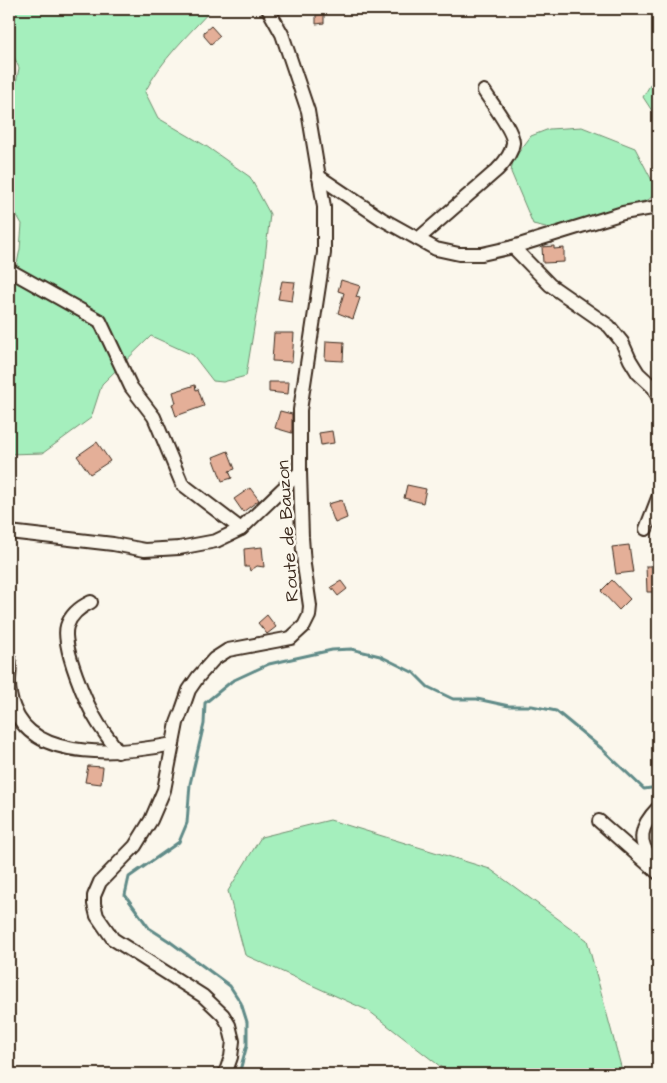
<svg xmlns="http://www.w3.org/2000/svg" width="667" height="1083" viewBox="0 0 667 1083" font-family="'Architects Daughter',sans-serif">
<rect width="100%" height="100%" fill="#fbf7ec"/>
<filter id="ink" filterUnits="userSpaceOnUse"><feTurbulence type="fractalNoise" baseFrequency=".02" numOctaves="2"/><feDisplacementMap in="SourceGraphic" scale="10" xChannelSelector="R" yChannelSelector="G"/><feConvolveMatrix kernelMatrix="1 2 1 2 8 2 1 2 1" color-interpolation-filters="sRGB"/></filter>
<g filter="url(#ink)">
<g fill="#a5efbd" stroke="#708c6e">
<path d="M12,9H212C188,35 161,60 145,92L158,118L206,146L250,177L270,214L264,267L246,376L223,382L213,381L193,355L151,336L102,384L91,418L43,453L9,454V303L20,249L22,224L9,202V101L13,98L19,68L9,46V13Z"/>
<polygon points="658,72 658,120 643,97"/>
<polygon points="582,127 635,148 658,192 648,200 550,228 533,224 511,172 513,160 531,136 549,129"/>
<polygon points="330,820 490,869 587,940 623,1074 450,1074 369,1011 245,955 228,891 261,837"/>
</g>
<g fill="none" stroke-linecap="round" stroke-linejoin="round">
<polyline stroke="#608b88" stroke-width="3" points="239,1074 247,1045 247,1022 241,1003 230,986 169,941 149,928 125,895 129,877 179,842 187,823 190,784 204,724 205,703 232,681 269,664 332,650 351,649 380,656 414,673 428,687 453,699 477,699 509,706 532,706 556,711 601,748 644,789 658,787"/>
</g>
<g fill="#e4af98" stroke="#3b2a1e">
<polygon points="324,14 324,23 316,24 316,15"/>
<polygon points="211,26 220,36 211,44 204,36 204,32"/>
<polygon points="554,246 554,249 564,248 564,262 543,263 542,247"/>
<polygon points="341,280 360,286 356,297 360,298 353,319 338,313 344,293 338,291"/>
<polygon points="282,281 295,282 292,301 278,299"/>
<polygon points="274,333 294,333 292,362 272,361"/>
<polygon points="326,341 344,342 343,361 325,360"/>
<polygon points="269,382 289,382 288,394 269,392"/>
<polygon points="195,385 196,390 198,389 204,406 176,416 172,404 176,403 173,392"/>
<polygon points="280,411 292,414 292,433 275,428"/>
<polygon points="332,431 334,443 321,445 319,433"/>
<polygon points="97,442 110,461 90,474 77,456"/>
<polygon points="228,451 235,469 229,471 232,478 222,481 213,457"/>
<polygon points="407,485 426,489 423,503 404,498"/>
<polygon points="250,488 259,500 243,512 234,499"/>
<polygon points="342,500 347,518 335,523 328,504"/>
<polygon points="629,545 633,572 616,574 612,547"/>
<polygon points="262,547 264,567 257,566 250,571 249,567 245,567 244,549"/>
<polygon points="646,566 658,566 658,592 647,592"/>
<polygon points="612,580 630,599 619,610 601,591"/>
<polygon points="341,581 347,589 338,596 331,587"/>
<polygon points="267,615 276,627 267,634 258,623"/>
<polygon points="88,766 103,767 101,784 85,782"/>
</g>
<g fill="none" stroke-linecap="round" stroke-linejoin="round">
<g stroke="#3b2a1e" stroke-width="16">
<g id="minor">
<polyline points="318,176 382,219 436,249 459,254 482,254 513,247 623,213 658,207"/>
<path d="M418,239L497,170C504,163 512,153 513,143C514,132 491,102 484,91"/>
<polyline points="513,247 550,285 609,326 622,342 630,360 638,373 654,388 658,397"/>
<polyline points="9,270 100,321 131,387 154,417 182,484 241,529"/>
<polyline points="646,529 658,498"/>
<polyline points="9,532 113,544 145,550 179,548 216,541 241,529 300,472"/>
<path d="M91,602C80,607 71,614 67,626C61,645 87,706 98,723C104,733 112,742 118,752"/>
<path d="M9,659C11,667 9,674 9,682C9,690 11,701 14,708C34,764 128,753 173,744"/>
<polyline points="599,821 658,873"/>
<path d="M654,860C635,843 641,825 658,808"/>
<polyline points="225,1074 231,1057 233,1041 229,1025 223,1015 203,996 113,939 97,916 94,904 94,896 100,882 135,846 151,820 164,790 177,723 182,710 189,690 198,677 214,659 228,650 291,638 304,626 309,616 310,606 304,565 302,537 300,472 300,410 324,253 324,207 308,111 282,34 268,9"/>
</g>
</g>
<use href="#minor" stroke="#fbf7ec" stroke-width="12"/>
</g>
</g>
<g text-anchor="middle" stroke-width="5" stroke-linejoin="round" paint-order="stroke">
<g font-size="18" fill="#3b2a1e" stroke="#fbf7ec">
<text transform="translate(287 531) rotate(-94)" y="6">Route de Bauzon</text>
</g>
</g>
<rect width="667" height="1083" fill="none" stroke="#fbf7ec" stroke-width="30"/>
<rect x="15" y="15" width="637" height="1053" fill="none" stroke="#3b2a1e" stroke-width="2" filter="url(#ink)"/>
</svg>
